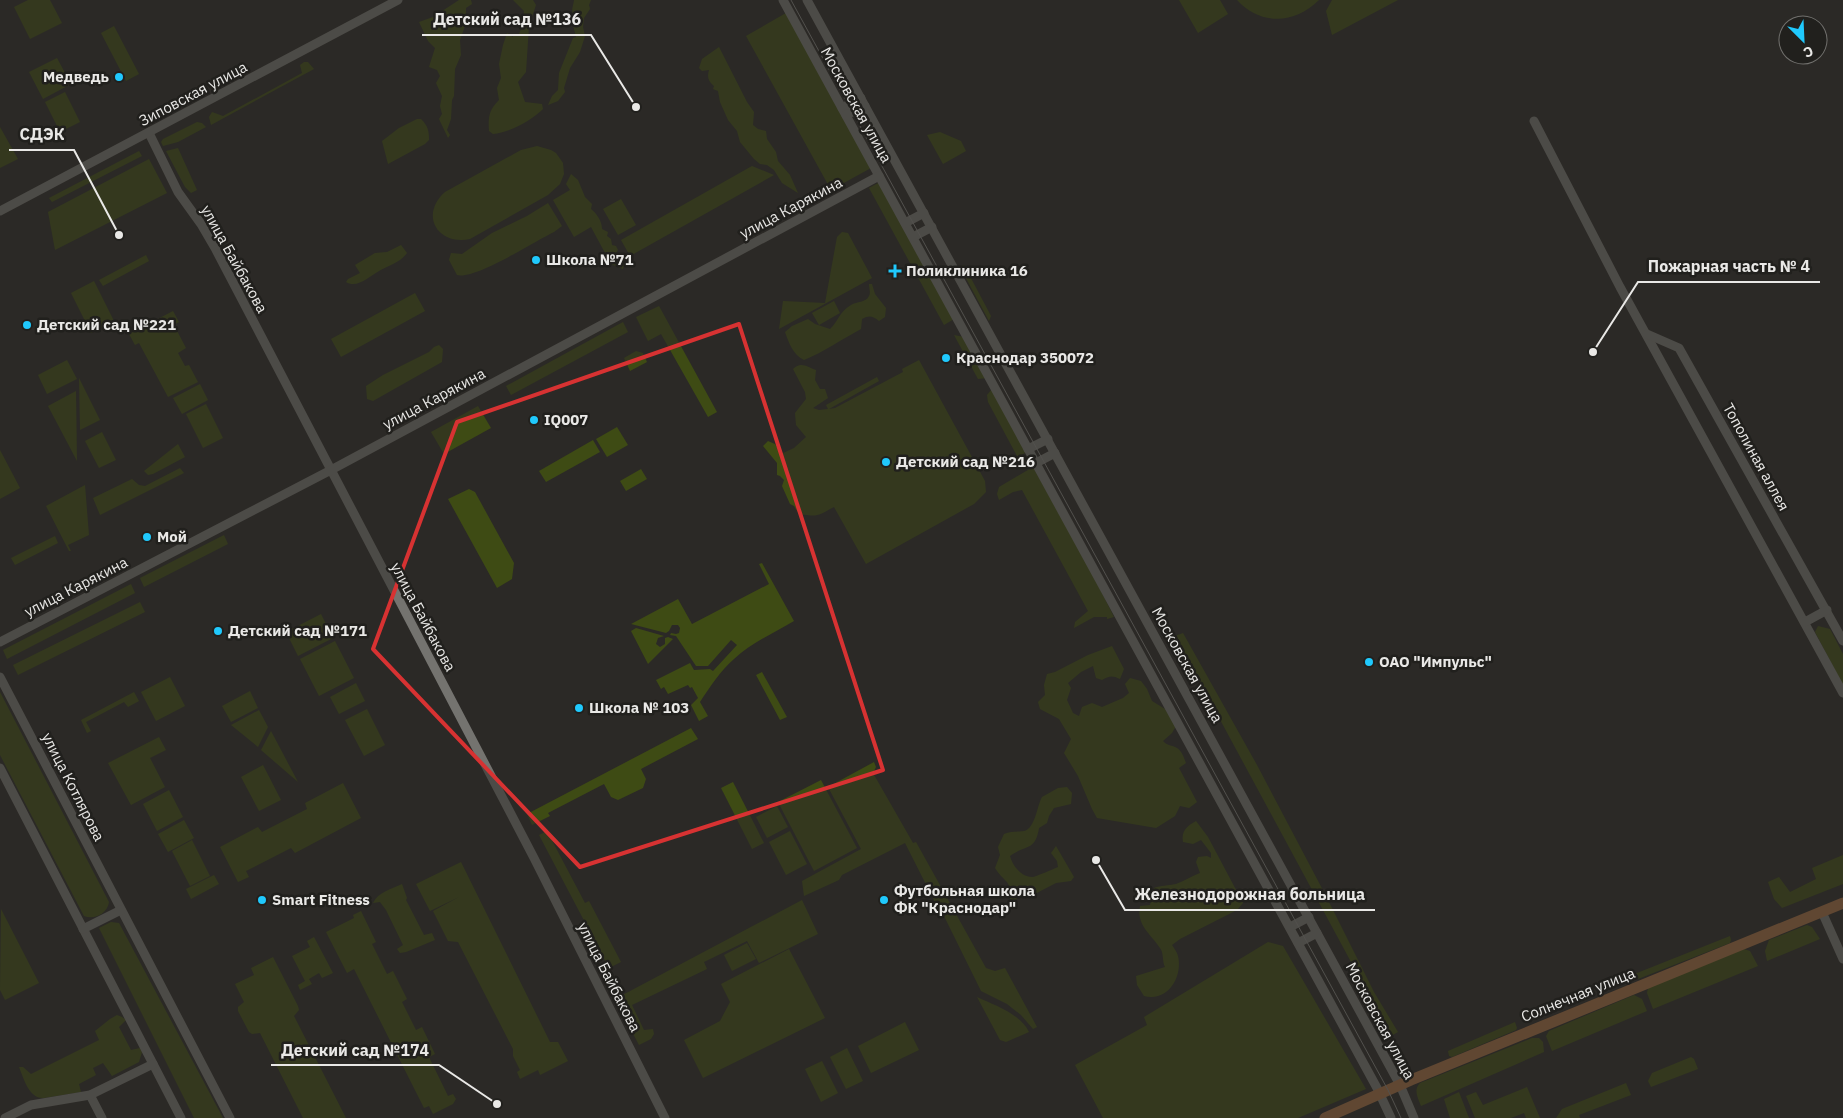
<svg xmlns="http://www.w3.org/2000/svg" width="1843" height="1118" viewBox="0 0 1843 1118" font-family="'IBM Plex Sans',sans-serif">
<rect width="100%" height="100%" fill="#2b2926"/>
<g fill="#3e4b14">
<polygon points="28,0 50,0 62,23 30,39 14,7"/>
<polygon points="459,0 471,0 472,4 466,8 466,18 463,20 465,26 460,40 461,55 455,69 454,96 452,100 451,119 447,130 450,135 448,138 439,119 442,114 440,106 442,96 436,83 440,76 437,70 429,67 435,48 428,41 419,22 433,17"/>
<path d="M513,0H533L536,5L529,26L526,72L518,82L525,102L542,104L543,109C532,120 509,133 493,134L489,131C488,117 489,110 499,100L497,88L501,78L499,64L503,45L507,33L513,37V35L518,36L522,27L524,11Z"/>
<path d="M574,0H591L589,5L590,9L584,18L583,27L585,36L580,52L570,68L564,88L565,92L558,101L548,105L552,96L558,90L559,73L573,38L576,37L573,25L575,18C570,11 573,8 574,0Z"/>
<polygon points="1179,0 1220,0 1228,14 1198,33"/>
<path d="M1237,0H1319C1295,24 1261,26 1237,0Z"/>
<polygon points="1332,0 1398,0 1332,35 1326,11"/>
<polygon points="786,13 871,168 831,190 746,36"/>
<polygon points="114,26 139,74 126,81 101,33"/>
<path d="M719,47L747,102L754,112L753,125L758,129L766,131L767,139L776,152L778,161L790,175L798,193L782,183L774,170L767,165L760,164L754,159L740,142L737,131L728,120L720,102L718,91L713,89L714,86C708,81 707,77 709,70L702,71L699,68L702,59Z"/>
<polygon points="57,58 71,84 43,99 29,72"/>
<polygon points="304,62 308,62 314,69 211,125 209,117 212,112 223,116 302,73 300,65"/>
<polygon points="65,92 80,122 60,132 45,102"/>
<path d="M417,119H421C428,126 429,131 429,140L425,144L388,164L382,141L399,128Z"/>
<polygon points="197,122 202,123 206,127 178,142 163,146 161,142 163,139"/>
<polygon points="0,127 18,159 0,168"/>
<polygon points="940,132 961,141 966,151 943,164 927,135"/>
<path d="M537,146L551,150L556,153L563,163L564,174L560,184L548,195L470,239C438,246 419,215 445,192L521,150Z"/>
<polygon points="178,148 197,190 191,193 185,187 166,151"/>
<polygon points="139,151 142,156 52,202 49,198"/>
<polygon points="149,159 167,193 55,250 48,212"/>
<polygon points="752,166 774,175 630,256 621,240"/>
<path d="M571,174L578,180L585,197L592,204L591,209C597,214 602,221 602,229L608,232L607,236L611,239L612,245L616,246L618,250L616,253L624,264L623,269L611,264L591,227L574,237L553,200L570,190L566,184Z"/>
<polygon points="880,182 954,319 944,325 869,188"/>
<polygon points="621,199 636,225 618,235 603,209"/>
<path d="M548,203L562,226L554,232C535,241 475,280 457,275L449,260L451,253L462,254L492,233L527,216Z"/>
<polygon points="842,232 848,233 872,278 779,329 783,301 825,303 837,237"/>
<path d="M401,245L407,253C400,263 389,265 379,271C370,276 357,289 346,282L348,279L360,273L355,265L375,253L387,252Z"/>
<polygon points="146,255 149,261 103,286 99,280"/>
<polygon points="964,265 991,316 989,321 960,267"/>
<polygon points="94,281 114,321 91,333 71,293"/>
<path d="M869,284H872L875,294L886,308L885,317L879,321C873,316 869,315 862,319L861,329C842,339 824,352 804,360C793,355 789,343 785,332L792,326L808,319L815,324L830,329C838,322 839,312 851,305C857,301 866,303 869,296C871,293 869,288 869,284Z"/>
<polygon points="415,293 425,311 341,357 331,339"/>
<polygon points="834,301 840,313 819,325 812,313"/>
<polygon points="659,306 717,412 708,417 661,334 648,341 636,317"/>
<polygon points="173,311 179,322 174,325 186,348 178,353 185,366 189,365 198,382 168,397 139,343 135,345 129,334"/>
<polygon points="623,322 628,332 511,395 506,386"/>
<polygon points="954,335 964,337 987,378 978,379"/>
<polygon points="439,345 443,349 442,362 373,401 367,399 366,386 383,375 429,352 434,347"/>
<polygon points="636,351 643,353 647,362 630,371 624,358"/>
<polygon points="67,360 77,379 47,394 38,375"/>
<path d="M919,360L985,481L986,492L974,504L866,564L834,507C817,516 819,517 799,514L794,506L790,504L782,486L784,480L780,476L777,475V463L763,446L768,441L775,444L781,454L794,448L806,437L796,425L795,413L806,399L805,392L793,369C801,361 807,367 816,370L815,380L820,389H825L828,398L813,408L819,410L828,409L826,405L877,377L879,381L829,409L835,408L903,372L902,369Z"/>
<polygon points="79,378 100,420 80,430"/>
<polygon points="200,384 208,400 182,414 173,398"/>
<polygon points="992,389 1026,450 1025,453 1019,456 1017,456 988,402 987,395"/>
<polygon points="76,391 77,461 48,406"/>
<polygon points="206,404 223,438 203,448 186,414"/>
<polygon points="478,406 491,428 444,454 431,432"/>
<polygon points="617,427 628,445 607,457 596,439"/>
<polygon points="102,432 116,460 99,468 85,441"/>
<polygon points="593,440 600,452 546,482 539,471"/>
<polygon points="178,444 185,457 153,474 148,475 144,471"/>
<polygon points="0,450 20,488 0,499"/>
<polygon points="1033,467 1091,571 1114,617 1107,619 1107,617 1094,617 1074,628 1075,622 1088,611 1022,490 1013,492 999,500 997,494 999,487"/>
<polygon points="180,468 184,473 100,515 93,498 132,479 139,485 145,486"/>
<polygon points="641,469 647,479 626,491 620,481"/>
<polygon points="85,485 89,535 68,545 71,551 69,551 46,506"/>
<polygon points="469,489 475,492 514,563 512,579 497,588 448,499"/>
<polygon points="224,535 228,544 144,587 140,578"/>
<polygon points="55,536 58,543 15,565 11,558"/>
<path d="M762,563L794,621C774,633 751,643 734,659C720,671 710,687 700,702L708,716L699,721L691,705L698,698L692,687L690,688L688,685L668,694L664,687L661,689L656,680L690,663L694,670L710,669L713,671L737,645L731,640L708,666H696L676,636L670,635L671,633L676,634L679,633L680,628L678,625H672L669,631L666,633L631,624L678,599L692,624L769,584L759,564Z"/>
<polygon points="131,584 135,593 7,659 3,650"/>
<polygon points="140,602 145,612 18,675 13,665"/>
<polygon points="321,614 333,638 298,656 286,632"/>
<polygon points="1818,626 1830,629 1843,654 1843,685 1815,632"/>
<polygon points="636,628 664,636 658,638 656,644 660,647 665,644 665,638 668,637 673,639 648,664 631,631"/>
<polygon points="1183,633 1257,765 1326,896 1374,992 1398,1032 1391,1036 1197,677 1175,636"/>
<polygon points="335,641 354,678 319,696 300,659"/>
<path d="M1112,646L1124,669L1120,679C1112,675 1109,676 1102,680L1096,678L1093,666L1081,672L1068,683L1071,688L1067,700L1073,713L1079,716L1082,707L1092,703L1102,707L1123,698L1129,693L1125,684L1130,678L1141,681L1147,689L1152,701L1165,709L1176,726L1172,733L1163,741C1167,746 1172,745 1177,748C1182,751 1184,758 1186,763L1179,768L1197,802L1189,808L1180,806L1175,816L1156,828L1097,818L1092,809L1078,776L1064,753L1071,739L1059,719L1040,709L1038,702L1045,695L1044,685L1047,674L1055,672L1088,655Z"/>
<polygon points="762,672 787,717 780,720 756,675"/>
<polygon points="170,677 185,706 156,721 141,692"/>
<polygon points="356,683 365,701 339,714 330,697"/>
<polygon points="250,691 258,708 231,722 222,706"/>
<path d="M0,692L109,902C107,914 94,920 84,916L0,755Z"/>
<polygon points="134,692 139,701 128,707 124,702 86,722 91,731 87,733 81,720"/>
<polygon points="367,709 385,745 364,756 345,720"/>
<polygon points="259,710 268,727 258,747 231,725"/>
<polygon points="691,728 698,739 641,769 646,779 643,788 618,800 611,797 604,784 548,813 550,816 532,825 527,814"/>
<polygon points="271,731 298,782 261,750"/>
<polygon points="159,737 166,750 150,758 165,787 131,805 108,763"/>
<polygon points="874,762 876,767 873,773 913,843 916,842 986,968 995,971 1005,968 1037,1027 1033,1029 1021,1015 1007,1004 981,991 943,914 941,914 905,843 842,875 839,880 804,896 802,881 861,849 828,787"/>
<polygon points="263,765 281,800 259,811 241,777"/>
<polygon points="821,780 857,848 814,871 778,802"/>
<polygon points="733,782 764,843 752,849 721,788"/>
<polygon points="343,783 361,818 295,853 291,848 246,871 249,877 238,882 220,847 258,827 262,832 307,809 305,803"/>
<path d="M1067,787L1072,793L1071,804L1054,808L1049,816L1047,823L1039,828C1035,852 1026,844 1010,856C1012,865 1021,877 1032,877C1036,877 1053,869 1058,867L1057,861L1051,853L1056,846L1074,877L1071,881L1056,883L1029,897L1020,889L1016,900L1010,899C1011,878 1005,884 995,868L1000,855L998,847L1004,834C1011,831 1017,832 1024,831C1035,829 1037,806 1042,797L1058,788Z"/>
<polygon points="169,790 183,817 157,831 143,804"/>
<polygon points="777,806 788,827 767,838 756,817"/>
<polygon points="184,820 194,838 168,852 158,834"/>
<path d="M1196,821L1208,837L1243,903L1237,910L1180,939L1172,945C1174,948 1177,952 1178,956C1183,977 1168,1002 1144,996L1137,985L1136,976L1165,967C1162,961 1164,953 1160,948C1151,934 1136,925 1140,906L1150,905L1154,888C1161,885 1168,886 1176,884C1184,881 1192,876 1200,873L1196,862L1198,857L1207,856L1211,858V853L1201,840L1193,844L1183,842C1181,831 1187,826 1196,821Z"/>
<polygon points="547,831 585,903 589,901 621,962 609,968 539,835"/>
<polygon points="790,831 807,864 786,875 769,842"/>
<polygon points="192,840 210,876 190,886 172,851"/>
<polygon points="1843,855 1843,884 1782,908 1774,899 1768,882 1779,877 1790,892 1816,879 1812,868"/>
<polygon points="461,862 550,1042 558,1042 568,1061 540,1075 538,1070 520,1079 517,1072 520,1070 513,1056 513,1049 458,942 448,941 433,911 459,897 430,911 416,884"/>
<polygon points="214,875 219,884 191,899 186,889"/>
<path d="M402,884L407,898L406,900L424,935L432,933L435,940L406,952L400,953L397,949L403,945L386,910L380,902L373,903C378,892 392,889 402,884Z"/>
<polygon points="802,900 818,934 759,963 747,941 704,962 707,969 632,1005 644,1030 653,1029 654,1034 651,1039 639,1045 615,999"/>
<polygon points="1,909 39,983 5,1000 0,990"/>
<polygon points="361,911 376,942 372,944 387,974 393,971 407,999 402,1002 416,1030 422,1027 435,1054 429,1057 448,1096 453,1094 456,1099 453,1104 433,1114 429,1106 424,1108 354,969 347,973 326,932 354,918 353,915"/>
<polygon points="111,922 119,923 223,1118 194,1118 99,928"/>
<polygon points="1807,925 1812,927 1820,939 1767,961 1765,951 1769,940"/>
<polygon points="1730,936 1731,940 1730,943 1638,979 1632,975"/>
<polygon points="314,937 333,973 322,978 319,973 309,979 312,984 300,990 298,985 305,981 292,956 310,947 307,941"/>
<polygon points="1268,942 1283,946 1366,1089 1298,1118 1103,1118 1075,1065 1147,1025 1144,1017"/>
<polygon points="747,943 756,959 732,971 724,955"/>
<polygon points="789,949 825,1018 703,1078 684,1040 720,1021 730,1002 721,984"/>
<polygon points="1744,949 1750,951 1758,966 1653,1009 1647,993 1648,988"/>
<polygon points="273,957 298,1006 299,1010 294,1016 346,1118 303,1118 260,1033 252,1034 249,1032 238,1011 238,1007 244,1002 235,984 254,975 251,968"/>
<polygon points="1634,995 1642,999 1647,1011 1552,1051 1546,1036 1549,1031"/>
<path d="M977,997C994,1005 1021,1014 1029,1032L1006,1042L1000,1040Z"/>
<path d="M117,1015L122,1017L126,1020L119,1027L131,1050L140,1048L142,1052L139,1062L112,1076L103,1063L93,1068L96,1075L79,1084L81,1092L44,1098C29,1099 24,1079 19,1067H23L31,1074L99,1040L95,1031L110,1019Z"/>
<polygon points="905,1022 919,1050 871,1073 858,1046"/>
<polygon points="1515,1022 1517,1028 1516,1030 1452,1057 1449,1056 1448,1051"/>
<path d="M1532,1038H1539L1543,1042L1544,1052L1421,1106C1418,1098 1413,1090 1420,1083Z"/>
<polygon points="847,1048 863,1081 846,1089 830,1057"/>
<polygon points="1691,1057 1694,1059 1698,1069 1651,1087 1648,1081 1652,1073"/>
<polygon points="822,1061 838,1093 821,1102 805,1069"/>
<polygon points="1626,1083 1631,1095 1579,1115 1580,1118 1556,1118 1562,1109"/>
<polygon points="1527,1087 1540,1118 1526,1118 1524,1113 1511,1118 1475,1118 1466,1096 1476,1092 1483,1105"/>
<polygon points="1459,1092 1469,1118 1450,1118 1444,1099"/>
</g>
<g fill="none" stroke-linecap="round" stroke-linejoin="round">
<g stroke="#74736f" stroke-width="9">
<polyline points="783,0 1377,1088 1391,1118"/>
<polyline points="807,0 1400,1085 1414,1118"/>
<polyline points="842,108 861,98"/>
<polyline points="846,115 865,106"/>
<polyline points="1534,121 1620,287 1843,693"/>
<polyline points="149,133 178,192 201,224 215,248 534,858 665,1118"/>
<polyline points="0,211 398,0"/>
<polyline points="905,223 924,213"/>
<polyline points="913,237 932,227"/>
<polyline points="1647,334 1679,348 1843,641"/>
<polyline points="1028,449 1048,439"/>
<polyline points="1036,463 1055,453"/>
<polyline points="1805,622 1827,610"/>
<polyline points="0,642 331,470 879,176"/>
<polyline points="0,677 230,1118"/>
<polyline points="0,768 181,1118"/>
<polyline points="1822,912 1843,959"/>
<polyline points="1290,927 1309,917"/>
<polyline points="83,929 121,910"/>
<polyline points="1298,943 1317,933"/>
<polyline points="90,1095 102,1118"/>
<polyline points="5,1118 31,1105 90,1095 153,1064"/>
</g>
<polyline stroke="#a16b40" stroke-width="11" points="1325,1118 1411,1080 1843,903"/>
<polyline stroke="#81807d" stroke-width="1" points="791,0 1388,1090 1401,1118"/>
</g>
<path d="M0 0H1843V1118H0ZM739,324L883,770L580,867L373,649L457,422Z" fill="#2b2926" fill-opacity=".55" fill-rule="evenodd"/>
<path fill="none" stroke="#d73232" stroke-width="4" stroke-linejoin="round" d="M739,324L883,770L580,867L373,649L457,422Z"/>
<g fill="#20c9fd" stroke="#21201d" stroke-width="2">
<circle cx="119" cy="77" r="5"/>
<circle cx="536" cy="260" r="5"/>
<path d="M892.5 263.5h5v5h5v5h-5v5h-5v-5h-5v-5h5z"/>
<circle cx="27" cy="325" r="5"/>
<circle cx="946" cy="358" r="5"/>
<circle cx="534" cy="420" r="5"/>
<circle cx="886" cy="462" r="5"/>
<circle cx="147" cy="537" r="5"/>
<circle cx="218" cy="631" r="5"/>
<circle cx="1369" cy="662" r="5"/>
<circle cx="579" cy="708" r="5"/>
<circle cx="262" cy="900" r="5"/>
<circle cx="884" cy="900" r="5"/>
</g>
<g text-anchor="middle" stroke-width="5" stroke-linejoin="round" paint-order="stroke">
<g font-size="15" font-weight="bold" fill="#e9e8e6" stroke="#21201d" text-anchor="start">
<text x="109" y="82" text-anchor="end">Медведь</text>
<text x="546" y="265">Школа №71</text>
<text x="906" y="276">Поликлиника 16</text>
<text x="37" y="330">Детский сад №221</text>
<text x="956" y="363">Краснодар 350072</text>
<text x="544" y="425">IQ007</text>
<text x="896" y="467">Детский сад №216</text>
<text x="157" y="542">Мой</text>
<text x="228" y="636">Детский сад №171</text>
<text x="1379" y="667">ОАО "Импульс"</text>
<text x="589" y="713">Школа № 103</text>
<text x="894" y="896">Футбольная школа<tspan x="894" dy="17">ФК "Краснодар"</tspan></text>
<text x="272" y="905">Smart Fitness</text>
</g>
<g font-size="15" fill="#e9e8e6" stroke="#21201d">
<text transform="translate(193 94) rotate(-28)" y="5">Зиповская улица</text>
<text transform="translate(856 105) rotate(61)" y="5">Московская улица</text>
<text transform="translate(791 208) rotate(-28)" y="5">улица Карякина</text>
<text transform="translate(234 259) rotate(61)" y="5">улица Байбакова</text>
<text transform="translate(434 399) rotate(-28)" y="5">улица Карякина</text>
<text transform="translate(1756 457) rotate(61)" y="5">Тополиная аллея</text>
<text transform="translate(76 587) rotate(-27)" y="5">улица Карякина</text>
<text transform="translate(423 617) rotate(62)" y="5">улица Байбакова</text>
<text transform="translate(1187 665) rotate(61)" y="5">Московская улица</text>
<text transform="translate(73 787) rotate(63)" y="5">улица Котлярова</text>
<text transform="translate(609 977) rotate(63)" y="5">улица Байбакова</text>
<text transform="translate(1578 995) rotate(-22)" y="5">Солнечная улица</text>
<text transform="translate(1380 1021) rotate(62)" y="5">Московская улица</text>
</g>
</g>
<path fill="none" stroke="#e9e8e6" stroke-width="2" d="M636 107L591 35H422M119 235L74 150H9M1593 352L1638 282H1820M1096 860L1125 910H1375M497 1104L439 1065H271"/>
<g fill="#e9e8e6" stroke="#21201d" stroke-width="2">
<circle cx="636" cy="107" r="5"/>
<circle cx="119" cy="235" r="5"/>
<circle cx="1593" cy="352" r="5"/>
<circle cx="1096" cy="860" r="5"/>
<circle cx="497" cy="1104" r="5"/>
</g>
<g font-size="16" text-anchor="middle" font-weight="bold" fill="#e9e8e6" stroke="#21201d" stroke-width="5" stroke-linejoin="round" paint-order="stroke">
<text x="507" y="25">Детский сад №136</text>
<text x="42" y="140">СДЭК</text>
<text x="1729" y="272">Пожарная часть № 4</text>
<text x="1250" y="900">Железнодорожная больница</text>
<text x="355" y="1056">Детский сад №174</text>
</g>
<g transform="translate(1803 40) rotate(156)"><circle r="24" fill="#21201d" stroke="#71706d"/>
<path d="M0-4L9 19L0 12L-9 19Z" fill="#20c9fd"/>
<text y="-8" font-size="14" font-weight="bold" text-anchor="middle" fill="#e9e8e6">С</text>
</g>
</svg>
